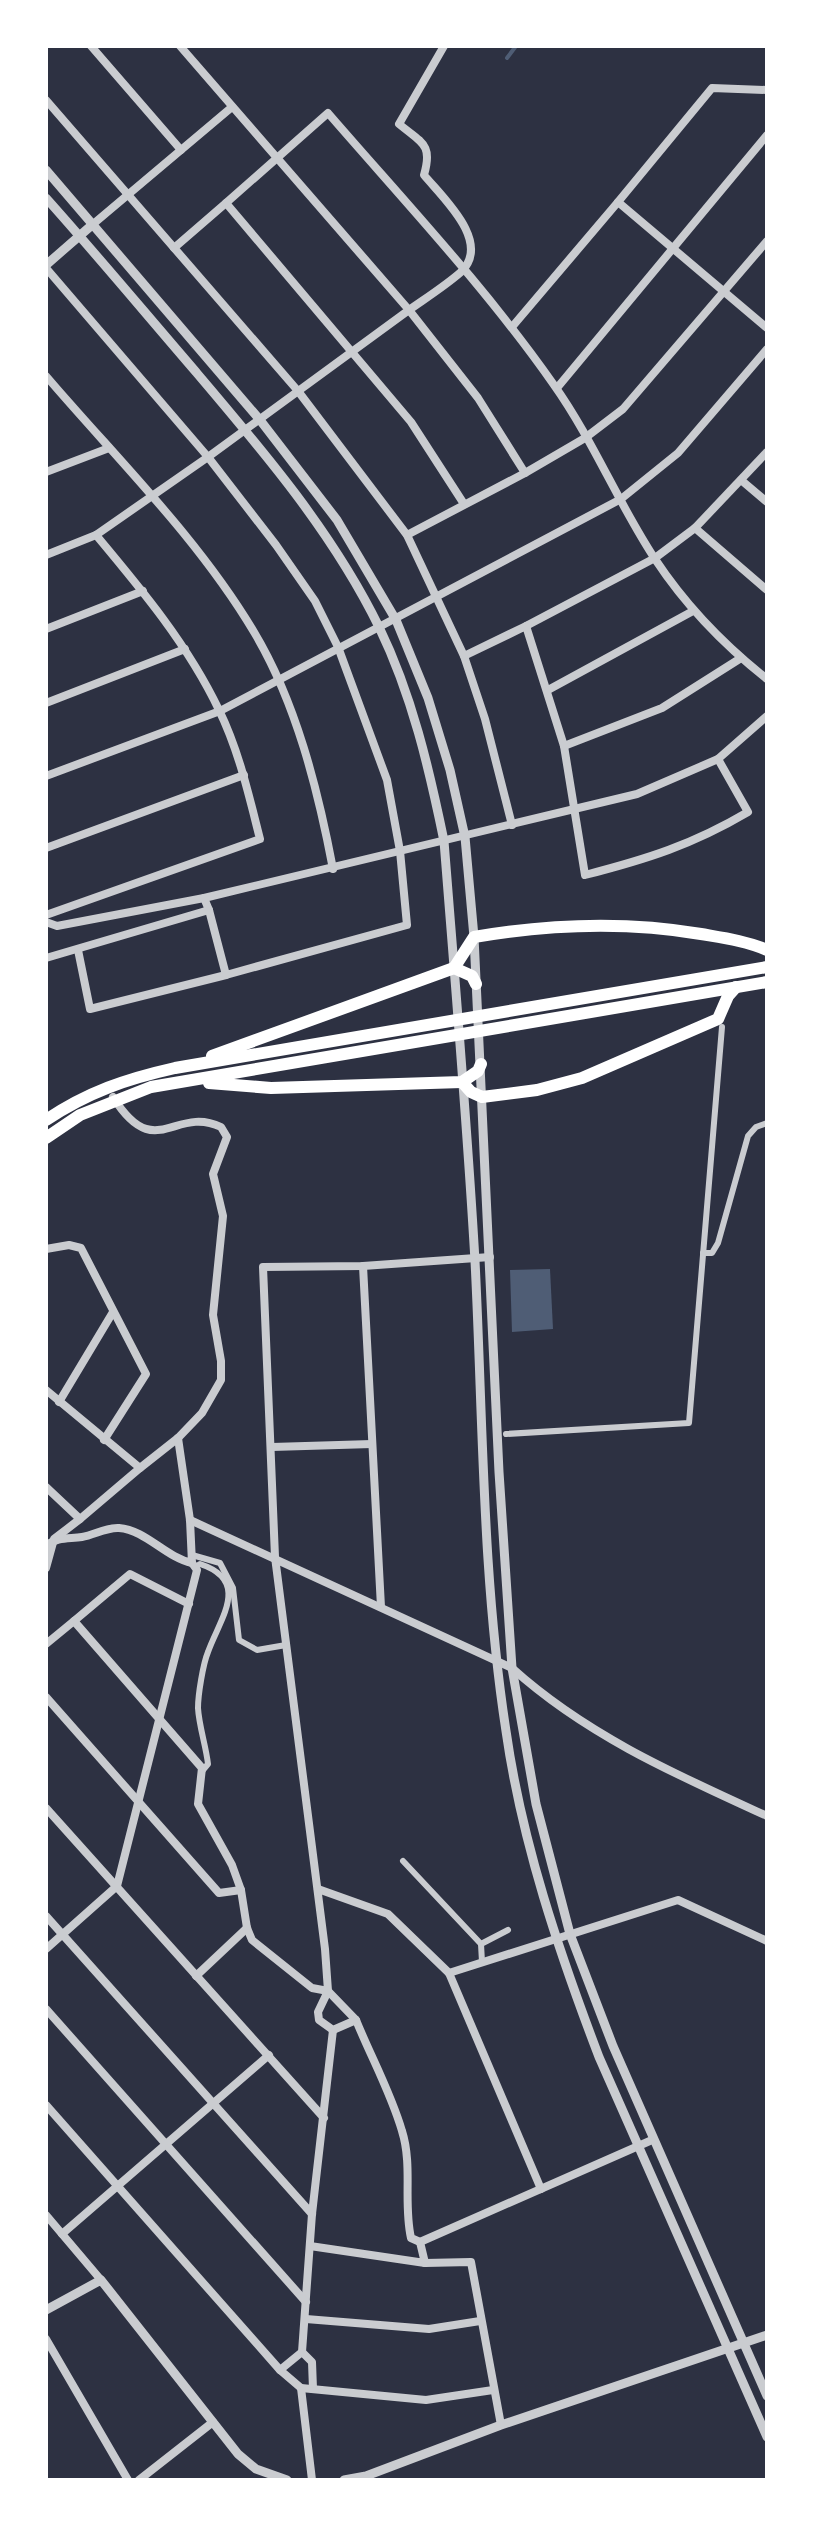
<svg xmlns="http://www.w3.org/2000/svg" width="813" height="2526" viewBox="0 0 813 2526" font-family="'Noto Serif',serif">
<rect width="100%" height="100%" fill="#2d3142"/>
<polygon fill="#4f5d75" points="550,1269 553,1329 512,1332 510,1270"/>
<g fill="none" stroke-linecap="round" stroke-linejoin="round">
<polyline stroke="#4f5d75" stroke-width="4" points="507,58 516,46"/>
<g stroke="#caccd0" stroke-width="6">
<polyline points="703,1253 712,1253 718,1243 748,1136 756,1127 767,1123"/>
<polyline points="506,1434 689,1423 722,1027"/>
<polyline points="192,1555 220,1563 233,1588 239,1640 257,1650 286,1645"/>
<path d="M195,1567L200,1564C252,1581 219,1620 208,1652C203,1664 198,1695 198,1708C199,1726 206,1746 208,1764L203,1770"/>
<polyline points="403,1861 481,1944"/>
<polyline points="482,1962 481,1944 508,1930"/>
</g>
<g stroke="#caccd0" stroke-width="8">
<polyline points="91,46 181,150"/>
<path d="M444,46L399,124C422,143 433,144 424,175C443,198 492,242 461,272C445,286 426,298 409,310L478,398L525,473"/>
<polyline points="46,100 298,391 407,535 464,656 485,719 512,825"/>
<polyline points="618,202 712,88 767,90"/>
<polyline points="92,225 232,107"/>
<polyline points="174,248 226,203"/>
<polyline points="46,268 208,457 276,545 315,601 338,647 387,780 400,851 407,925 226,975 209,910"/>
<polyline points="512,327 618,202 767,328"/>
<path d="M46,376C117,459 198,538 254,632C296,702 318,790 333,869"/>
<polyline points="557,388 767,135"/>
<polyline points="46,472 109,448"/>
<polyline points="741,480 767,502"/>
<path d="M464,504L411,422L226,203L328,113C405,202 487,289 554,385C593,440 618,503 655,559C686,606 724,645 767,679"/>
<polyline points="695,528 767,452"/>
<polyline points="407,535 525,473 585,438 623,409 767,241"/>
<polyline points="46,555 96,535 208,457 409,310 180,46"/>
<polyline points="526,626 655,558 695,528 767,590"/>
<polyline points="46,629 143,591"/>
<path d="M464,656L526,626L564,746L585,875C647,859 692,845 748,812L718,759"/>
<polyline points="548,690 693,611"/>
<polyline points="46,703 185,649"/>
<polyline points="564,746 662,708 741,658"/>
<polyline points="46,776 220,711 621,499 678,453 767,349"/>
<polyline points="46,848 244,775"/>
<path d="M46,915L260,839C249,796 239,751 219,710C188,645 142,590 96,535"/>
<polyline points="46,922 57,926 204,898"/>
<polyline points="78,950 90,1009 226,975"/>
<polyline points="46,958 209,910 204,898 637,794 718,759 767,716"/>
<path d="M113,1097C155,1164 174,1105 221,1127L227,1137L213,1174L223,1216L213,1315L221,1361V1380L202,1413L178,1438L140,1468"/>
<polyline points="46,1249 69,1245 81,1248 146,1374 104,1440"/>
<polyline points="363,1266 381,1607"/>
<polyline points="46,1390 140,1468 80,1519 46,1487"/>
<polyline points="59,1402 113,1312"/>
<polyline points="272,1447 372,1444"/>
<path d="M190,1520L512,1668C586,1735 677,1775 767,1816"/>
<path d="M46,1545C58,1537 69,1539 82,1537C94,1535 107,1527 119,1528C146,1530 165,1557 192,1563L190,1520L178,1438"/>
<polyline points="46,1568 54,1539 80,1519"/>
<polyline points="74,1621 130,1574 189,1604"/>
<polyline points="46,1644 74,1621 202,1768 198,1804 232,1865 241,1890 247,1928 252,1940 312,1988 328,1991 356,2020"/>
<polyline points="46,1697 219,1893 241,1890"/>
<polyline points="46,1808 324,2118"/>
<polyline points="318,1889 388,1914 449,1973"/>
<polyline points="46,1916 312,2214"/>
<polyline points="46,1949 117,1886 197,1570 192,1563"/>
<polyline points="196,1976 247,1928"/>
<polyline points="46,2009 306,2302"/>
<polyline points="46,2105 280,2370"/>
<polyline points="541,2189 449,1973 678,1900 767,1941"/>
<polyline points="46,2215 101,2280"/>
<polyline points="62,2234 269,2055"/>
<path d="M420,2242L411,2238C403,2203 413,2166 402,2131C391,2093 371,2057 356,2020L333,2030L319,2020L318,2012L328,1991L325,1949L275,1557L263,1267L363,1266L490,1257"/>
<polyline points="310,2246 425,2263 420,2242 652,2140"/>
<polyline points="425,2263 471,2262 501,2425"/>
<polyline points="306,2319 429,2329 480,2321"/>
<polyline points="46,2339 128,2480"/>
<polyline points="302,2352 312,2362 313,2389"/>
<polyline points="301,2388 426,2400 493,2390"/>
<polyline points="139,2480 213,2422"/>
<polyline points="312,2480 301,2388 280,2370 302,2352 312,2214 333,2030"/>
</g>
<g stroke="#caccd0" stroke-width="9">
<polyline points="46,170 260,420 337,520 396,620 428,698 450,770 465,837 474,937 499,1472 512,1668 536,1804 570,1934 613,2046 767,2396"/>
<path d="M46,198C97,255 146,314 196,372C264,452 333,533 379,627C412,695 429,768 444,841C455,981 467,1121 475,1261C483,1417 482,1576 506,1731C522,1843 559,1952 599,2057L767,2437"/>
<polyline points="46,265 92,225"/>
<polyline points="46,2310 101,2280 238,2454 256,2469 287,2480"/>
<polyline points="344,2480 366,2476 501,2425 767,2335"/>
</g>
<g stroke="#fff" stroke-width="12">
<path d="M454,968L474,937C550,924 625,921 701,934C724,938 746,941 767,950"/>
<polyline points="212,1056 454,968 472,976 476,984"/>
<polyline points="462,1082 471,1092 482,1097 537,1090 582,1078 718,1019 728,996 736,987"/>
<polyline points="209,1083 271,1088 462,1082 478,1071 481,1064"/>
<path d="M46,1120C88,1092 126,1079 175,1068L767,967"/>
<polyline points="46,1138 80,1115 151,1087 767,982"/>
</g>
</g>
<rect width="813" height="2526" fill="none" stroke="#ffffff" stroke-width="96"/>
</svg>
